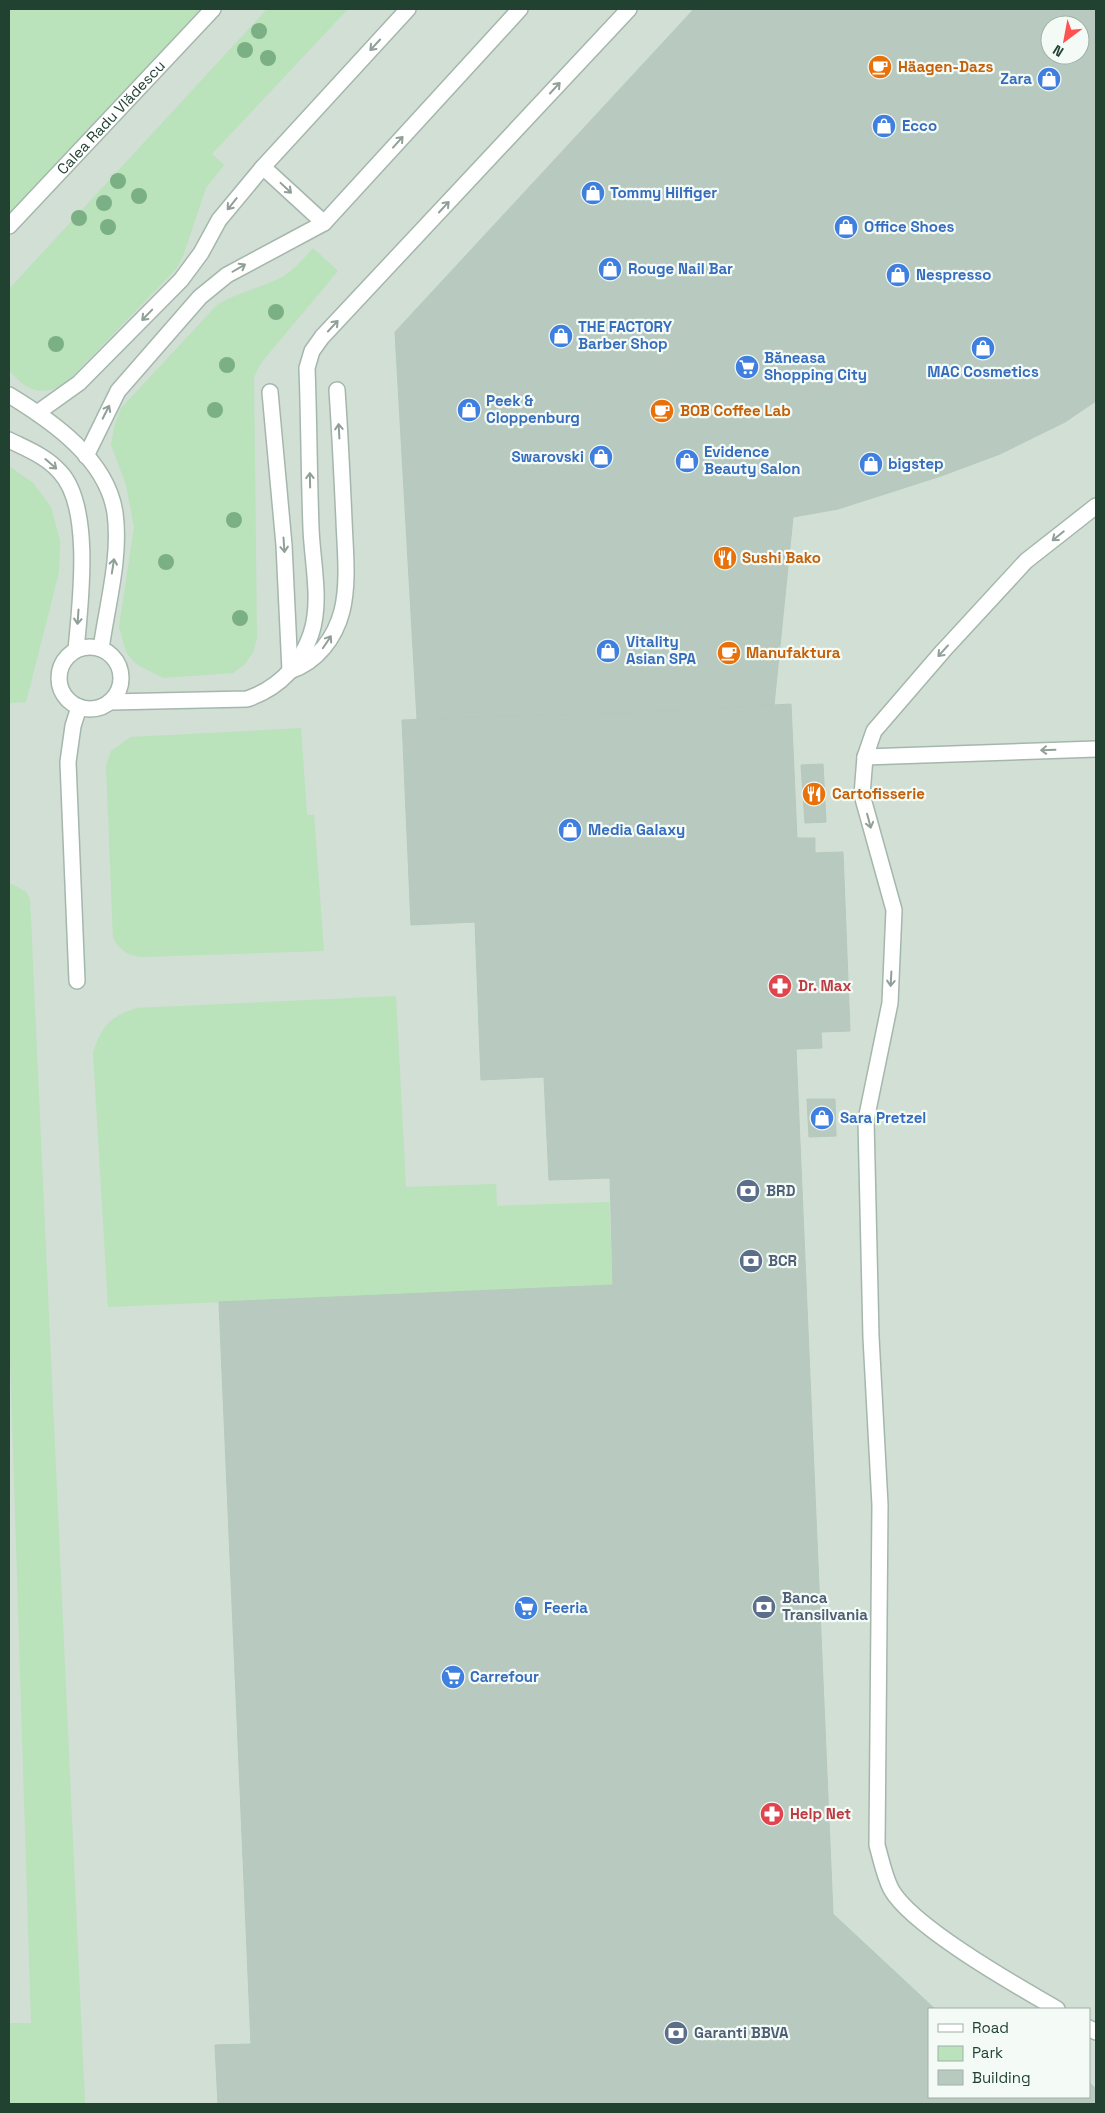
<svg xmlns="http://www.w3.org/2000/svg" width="1105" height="2113" viewBox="0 0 1105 2113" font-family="'Space Grotesk',sans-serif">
<rect width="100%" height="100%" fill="#e3eee7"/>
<path fill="#d1dfd5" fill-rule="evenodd" d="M213,9H1096V2104H9V226ZM1050,25H1080V55H1050ZM929,2009H1089V2097H929Z"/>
<g fill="#bae2bb">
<polygon points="9,9 213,9 9,226"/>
<path d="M267,9H348L212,154L224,165L206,188L183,256L176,269L63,386C37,396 26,390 9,370V289Z"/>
<path d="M313,248L338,271L261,363L254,377L257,638L253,652L245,664L233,673L163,678L136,664L126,652L119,627L134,527L126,485L111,445L114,427L121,408L217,305C236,293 257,289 278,279C292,273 303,259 313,248Z"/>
<polygon points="9,466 33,483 51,507 60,541 59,572 26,702 9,703"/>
<path d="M301,728L307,815H314L324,951L143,957C129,956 120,951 113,938L106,765L111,751L131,737Z"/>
<polygon points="12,884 26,892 30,899 85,2104 9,2104 9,2023 31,2023 9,1321 9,885"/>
<path d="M396,996L406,1187L496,1184L497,1206L609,1202L613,1285L108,1307L93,1052C102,1026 110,1016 137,1008Z"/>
</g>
<g fill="#b8cabf" stroke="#b5c9bc" fill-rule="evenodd">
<path d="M694,9H1096V401L1065,422L1000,454L941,476L838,509L793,517L774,705L672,711L417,719L395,332ZM1050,25H1080V55H1050Z"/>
<polygon points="791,704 797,838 815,838 815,853 843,852 850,1031 821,1032 822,1048 796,1049 833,1914 935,2009 929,2009 929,2097 1089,2097 1089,2082 1096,2089 1096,2104 218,2104 215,2045 251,2044 219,1302 613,1285 610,1178 549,1180 544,1077 481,1080 475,922 411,925 402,720 672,711"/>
<polygon points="823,764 826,822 805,823 801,765"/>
<polygon points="807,1099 835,1099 836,1136 809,1137"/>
</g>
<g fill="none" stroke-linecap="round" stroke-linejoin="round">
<g stroke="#a5b7ad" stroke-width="18">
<g id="minor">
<polyline points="408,9 263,167 324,223 520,9"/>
<path id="s1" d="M9,226L213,9"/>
<polyline points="270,392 284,545 290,671"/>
<path d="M9,395C52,421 107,459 115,513C121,557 107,605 101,649"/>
<polyline points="37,413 79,383 181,280 201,253 219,220 263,167"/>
<path d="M9,440C27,449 46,456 60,472C93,507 80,605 76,650"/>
<polyline points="86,456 118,391 200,297 227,275 324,223"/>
<circle cx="90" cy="678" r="31"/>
<path d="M290,671C317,662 335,638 342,611C349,582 345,549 344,520C342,476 340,433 337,390"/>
<path d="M110,702L247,699C279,688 300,666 311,634C322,601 312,561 311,528C309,474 309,421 307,368L312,351L322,337L629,9"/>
<polyline points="865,757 1096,749"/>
<polyline points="77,981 68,762 73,726 79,707"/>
<path d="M1057,2009C1017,1986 911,1926 891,1889C884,1875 881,1859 877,1845L880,1505L871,1337L866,1120L890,1003L894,910L862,795L865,757L874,731L943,651L1026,561L1096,506"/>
<polyline points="1089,2028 1096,2032"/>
</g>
</g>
<use href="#minor" stroke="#fff" stroke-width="15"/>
</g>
<g fill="#7bb084">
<circle cx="259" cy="31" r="8"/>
<circle cx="245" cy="50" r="8"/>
<circle cx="268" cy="58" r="8"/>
<circle cx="118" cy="181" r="8"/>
<circle cx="139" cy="196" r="8"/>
<circle cx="104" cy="203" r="8"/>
<circle cx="79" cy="218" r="8"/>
<circle cx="108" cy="227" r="8"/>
<circle cx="276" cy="312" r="8"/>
<circle cx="56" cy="344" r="8"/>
<circle cx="227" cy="365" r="8"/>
<circle cx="215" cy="410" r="8"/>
<circle cx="234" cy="520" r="8"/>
<circle cx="166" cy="562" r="8"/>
<circle cx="240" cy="618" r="8"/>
</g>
<defs><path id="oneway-shaft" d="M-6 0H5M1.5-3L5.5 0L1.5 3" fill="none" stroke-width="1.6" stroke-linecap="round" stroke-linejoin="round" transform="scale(1.25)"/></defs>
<g stroke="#90a098">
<use href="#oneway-shaft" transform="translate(375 45) rotate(133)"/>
<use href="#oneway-shaft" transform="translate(555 88) rotate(-47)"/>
<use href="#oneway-shaft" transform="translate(398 142) rotate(-48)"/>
<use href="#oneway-shaft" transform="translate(286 188) rotate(43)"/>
<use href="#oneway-shaft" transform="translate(232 204) rotate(129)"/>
<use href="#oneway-shaft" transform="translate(444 207) rotate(-47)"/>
<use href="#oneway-shaft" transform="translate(239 268) rotate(-30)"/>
<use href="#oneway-shaft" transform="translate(147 315) rotate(134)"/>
<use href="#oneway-shaft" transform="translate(333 326) rotate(-47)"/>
<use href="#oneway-shaft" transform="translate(106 412) rotate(-63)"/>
<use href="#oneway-shaft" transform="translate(339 431) rotate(-93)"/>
<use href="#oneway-shaft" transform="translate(51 464) rotate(41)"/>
<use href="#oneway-shaft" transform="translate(310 480) rotate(-91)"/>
<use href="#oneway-shaft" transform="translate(1058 536) rotate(141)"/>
<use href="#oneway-shaft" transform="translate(284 545) rotate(86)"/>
<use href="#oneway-shaft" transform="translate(113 566) rotate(-81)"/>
<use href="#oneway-shaft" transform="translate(78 617) rotate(94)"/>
<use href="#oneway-shaft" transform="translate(327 642) rotate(-56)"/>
<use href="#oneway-shaft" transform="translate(943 651) rotate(132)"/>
<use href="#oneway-shaft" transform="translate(1048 750) rotate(178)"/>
<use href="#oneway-shaft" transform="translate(869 821) rotate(75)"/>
<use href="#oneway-shaft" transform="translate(891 979) rotate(93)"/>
</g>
<defs>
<g id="cafe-disc" transform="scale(1.25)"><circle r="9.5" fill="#e8710a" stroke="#f4faf6"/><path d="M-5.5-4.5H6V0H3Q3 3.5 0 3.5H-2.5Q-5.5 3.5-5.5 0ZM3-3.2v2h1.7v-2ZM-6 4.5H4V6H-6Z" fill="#fff"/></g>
<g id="shop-disc" transform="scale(1.25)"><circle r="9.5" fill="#3f7fe0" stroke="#f4faf6"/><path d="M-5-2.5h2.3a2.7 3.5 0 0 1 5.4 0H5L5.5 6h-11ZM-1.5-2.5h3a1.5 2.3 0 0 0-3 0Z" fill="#fff"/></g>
<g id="supermarket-disc" transform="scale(1.25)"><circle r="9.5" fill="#3f7fe0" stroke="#f4faf6"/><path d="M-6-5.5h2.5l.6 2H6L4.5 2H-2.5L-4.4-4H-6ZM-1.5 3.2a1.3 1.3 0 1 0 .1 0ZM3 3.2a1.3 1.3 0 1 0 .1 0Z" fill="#fff"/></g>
<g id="restaurant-disc" transform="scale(1.25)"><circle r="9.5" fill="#e8710a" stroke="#f4faf6"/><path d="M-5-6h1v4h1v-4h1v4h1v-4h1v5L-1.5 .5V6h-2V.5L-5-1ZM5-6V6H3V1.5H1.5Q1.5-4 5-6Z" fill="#fff"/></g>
<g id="pharmacy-disc" transform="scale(1.25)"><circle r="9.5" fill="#e0444e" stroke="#f4faf6"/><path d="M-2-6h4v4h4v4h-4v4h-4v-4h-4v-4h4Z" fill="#fff"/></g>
<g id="bank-disc" transform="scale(1.25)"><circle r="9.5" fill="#5c6f8a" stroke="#f4faf6"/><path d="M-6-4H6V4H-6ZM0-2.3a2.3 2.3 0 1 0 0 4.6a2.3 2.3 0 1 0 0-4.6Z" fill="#fff"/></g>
</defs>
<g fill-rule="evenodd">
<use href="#cafe-disc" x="880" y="67"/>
<use href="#shop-disc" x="1049" y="79"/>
<use href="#shop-disc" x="884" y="126"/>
<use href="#shop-disc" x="593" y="193"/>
<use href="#shop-disc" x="846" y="227"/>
<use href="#shop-disc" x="610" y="269"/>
<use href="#shop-disc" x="898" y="275"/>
<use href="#shop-disc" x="561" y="336"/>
<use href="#shop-disc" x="983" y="348"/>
<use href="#supermarket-disc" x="747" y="367"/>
<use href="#shop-disc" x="469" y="410"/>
<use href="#cafe-disc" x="662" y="411"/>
<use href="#shop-disc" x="601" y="457"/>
<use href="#shop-disc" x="687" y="461"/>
<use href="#shop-disc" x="871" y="464"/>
<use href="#restaurant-disc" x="725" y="558"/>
<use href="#shop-disc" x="608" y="651"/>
<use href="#cafe-disc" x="729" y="653"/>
<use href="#restaurant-disc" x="814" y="794"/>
<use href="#shop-disc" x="570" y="830"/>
<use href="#pharmacy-disc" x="780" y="986"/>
<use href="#shop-disc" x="822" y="1118"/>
<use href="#bank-disc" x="748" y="1191"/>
<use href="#bank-disc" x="751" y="1261"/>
<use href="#bank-disc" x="764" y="1607"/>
<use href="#supermarket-disc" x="526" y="1608"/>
<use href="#supermarket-disc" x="453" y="1677"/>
<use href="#pharmacy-disc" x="772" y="1814"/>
<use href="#bank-disc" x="676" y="2033"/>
</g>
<g text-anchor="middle" stroke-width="4.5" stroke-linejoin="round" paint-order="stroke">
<g font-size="15" font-weight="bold" fill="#c56008" stroke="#f4faf6" text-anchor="start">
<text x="898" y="72">Häagen-Dazs</text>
<text x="680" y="416">BOB Coffee Lab</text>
<text x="742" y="563">Sushi Bako</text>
<text x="746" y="658">Manufaktura</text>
<text x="832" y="799">Cartofisserie</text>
</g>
<g font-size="15" font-weight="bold" fill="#366cbe" stroke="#f4faf6" text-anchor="start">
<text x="1032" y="84" text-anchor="end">Zara</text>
<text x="902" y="131">Ecco</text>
<text x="610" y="198">Tommy Hilfiger</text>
<text x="864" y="232">Office Shoes</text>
<text x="628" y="274">Rouge Nail Bar</text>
<text x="916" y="280">Nespresso</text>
<text x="578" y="332">THE FACTORY<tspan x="578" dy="17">Barber Shop</tspan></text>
<text x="764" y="363">Băneasa<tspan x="764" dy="17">Shopping City</tspan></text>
<text x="983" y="377" text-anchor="middle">MAC Cosmetics</text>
<text x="486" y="406">Peek &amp;<tspan x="486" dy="17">Cloppenburg</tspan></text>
<text x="704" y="457">Evidence<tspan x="704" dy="17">Beauty Salon</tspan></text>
<text x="584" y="462" text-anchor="end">Swarovski</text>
<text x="888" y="469">bigstep</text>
<text x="626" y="647">Vitality<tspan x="626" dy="17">Asian SPA</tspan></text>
<text x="588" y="835">Media Galaxy</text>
<text x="840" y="1123">Sara Pretzel</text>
<text x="544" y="1613">Feeria</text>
<text x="470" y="1682">Carrefour</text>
</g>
<g font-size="15" fill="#214231" stroke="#f4faf6">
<text dy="5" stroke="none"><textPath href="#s1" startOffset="149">Calea Radu Vlădescu</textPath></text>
</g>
<g font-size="15" font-weight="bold" fill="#be3a42" stroke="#f4faf6" text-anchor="start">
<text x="798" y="991">Dr. Max</text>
<text x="790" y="1819">Help Net</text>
</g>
<g font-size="15" font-weight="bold" fill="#4e5e75" stroke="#f4faf6" text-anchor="start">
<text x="766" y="1196">BRD</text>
<text x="768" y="1266">BCR</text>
<text x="782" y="1603">Banca<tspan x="782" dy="17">Transilvania</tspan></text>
<text x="694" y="2038">Garanti BBVA</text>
</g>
</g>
<rect width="1105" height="2113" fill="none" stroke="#214231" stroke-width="20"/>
<rect x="928" y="2008" width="162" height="90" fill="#f4faf6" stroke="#a0b0a7"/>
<rect x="938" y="2024" width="25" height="8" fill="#ffffff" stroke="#a0b0a7"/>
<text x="972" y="2033" font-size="15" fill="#214231">Road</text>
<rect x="938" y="2046" width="25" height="15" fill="#bae2bb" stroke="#a0b0a7"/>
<text x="972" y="2058" font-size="15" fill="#214231">Park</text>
<rect x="938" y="2070" width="25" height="15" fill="#b8cabf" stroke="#a0b0a7"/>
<text x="972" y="2083" font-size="15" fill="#214231">Building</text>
<g transform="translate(1065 40) rotate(212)"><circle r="24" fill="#f4faf6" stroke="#a0b0a7"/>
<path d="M0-4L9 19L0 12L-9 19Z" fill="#ff5251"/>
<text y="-8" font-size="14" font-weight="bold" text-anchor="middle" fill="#214231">N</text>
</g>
</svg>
